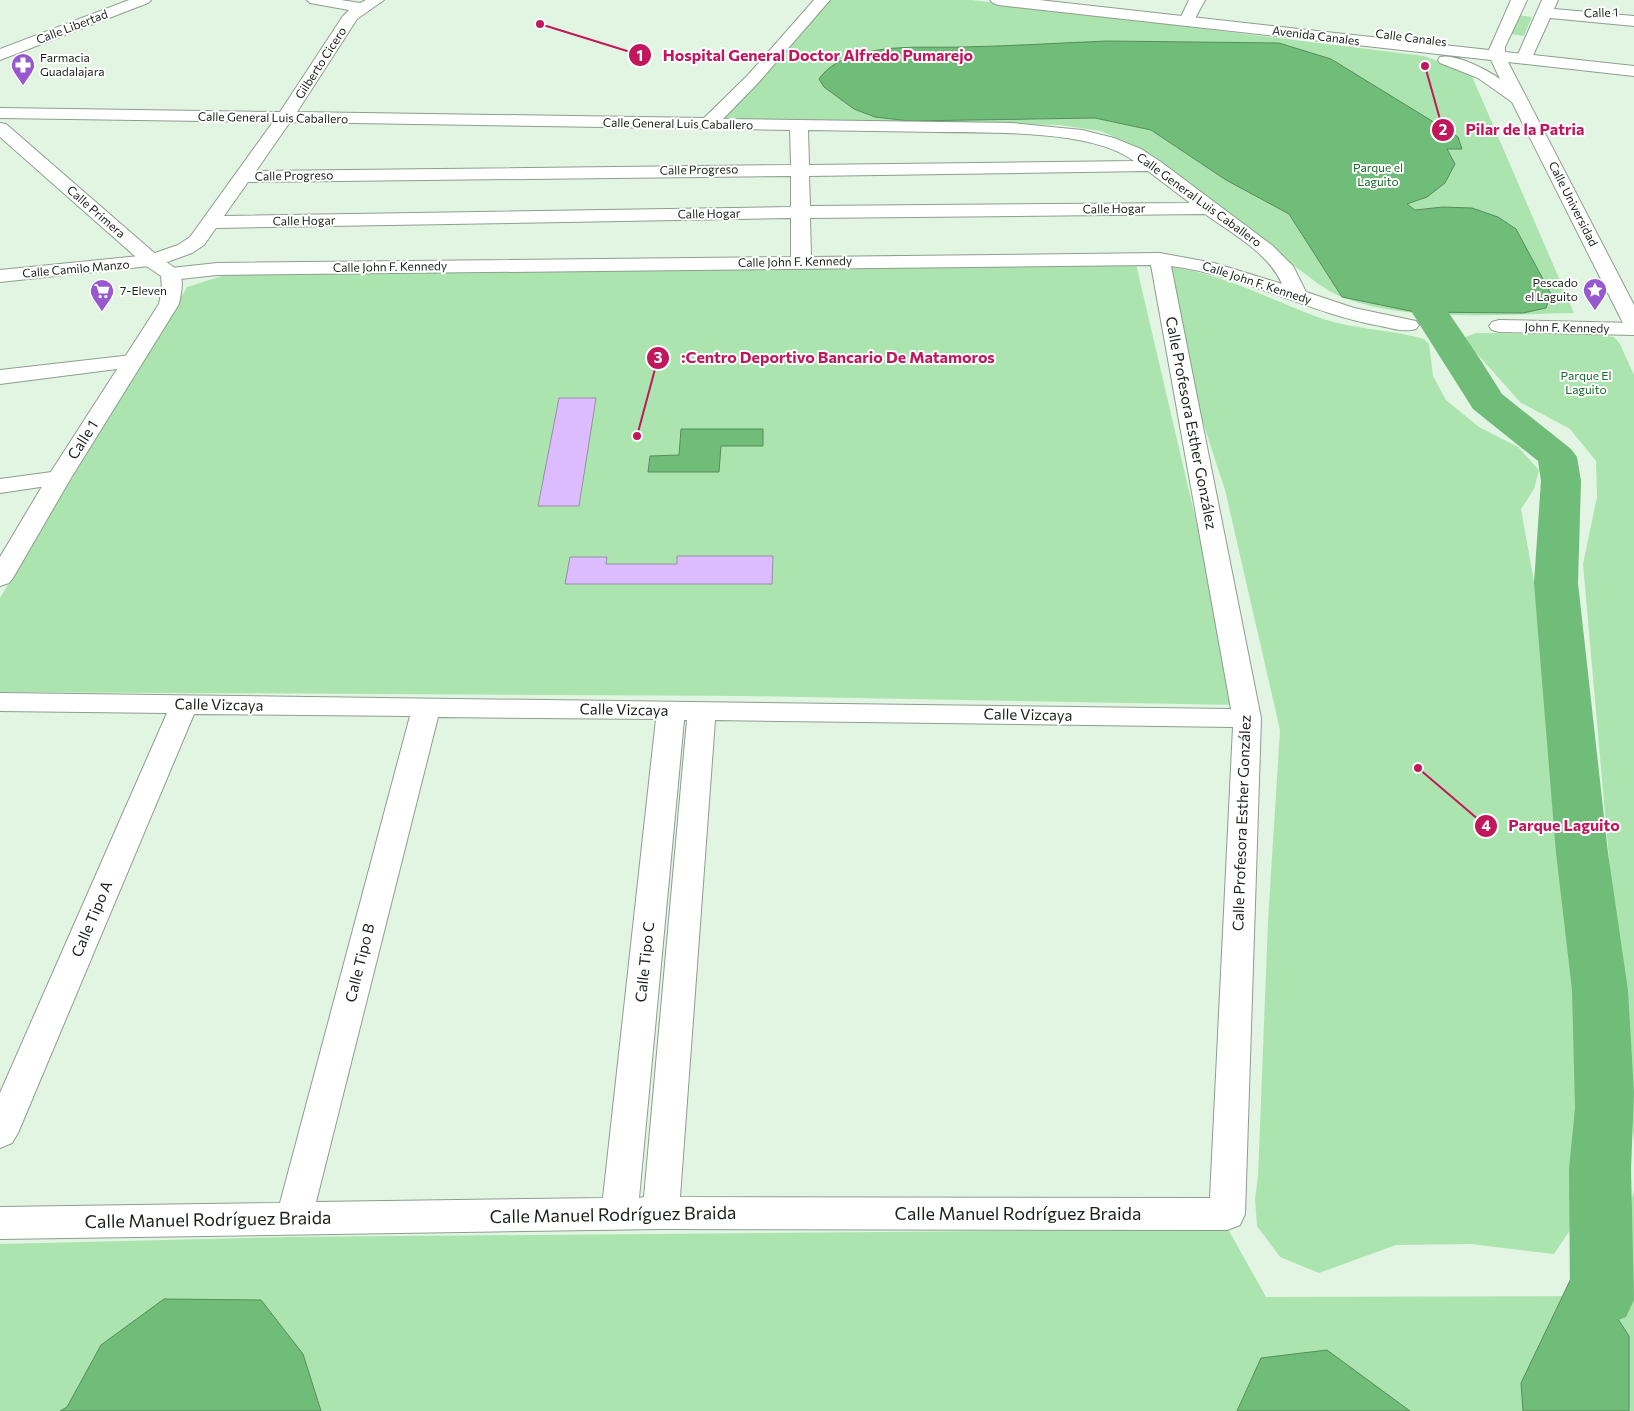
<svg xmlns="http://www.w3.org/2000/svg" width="1634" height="1411" viewBox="0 0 1634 1411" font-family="Commissioner,sans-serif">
<rect width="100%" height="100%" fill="#e2f5e3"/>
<g fill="#ace4b0">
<path d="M827,0H972L1424,56L1471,74L1574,313C1503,314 1412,323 1344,298C1334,294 1325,288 1317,283L1137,146L1100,131L1059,125L720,119L759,82Z"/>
<polygon points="1518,15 1532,17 1524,36 1510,34"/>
<polygon points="1136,264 1239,705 742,696 0,692 0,598 187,287 232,273"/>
<path d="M1171,267C1225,274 1272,301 1323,319C1356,330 1391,329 1424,339L1429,344L1433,376L1446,400L1479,427L1518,447L1539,470L1534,489L1521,509L1559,721L1557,807L1564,896L1579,986L1593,1056L1587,1205L1554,1254L1471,1244L1396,1245L1319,1273L1280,1257L1257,1226L1255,1199L1258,1177L1268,921L1280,730L1225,490L1194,395Z"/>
<polygon points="1476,333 1602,335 1614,337 1620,344 1634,375 1634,1142 1583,564 1597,497 1596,461 1570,429 1520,402 1463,338"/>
<polygon points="1634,1191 1634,1411 0,1411 0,1244 288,1237 1228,1229 1266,1297 1602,1296"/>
</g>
<g fill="#70bc79" stroke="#568d5c">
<path d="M1107,41L1279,43L1331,59L1458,137L1462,149H1447L1455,164L1445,183L1427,197L1407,204L1415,210L1443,207L1472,208L1498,217L1516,229L1551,294L1546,308L1523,313L1415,312L1342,297L1289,214L1226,180L1151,130L1095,118L909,121L875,117L854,109L824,87L819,79C831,62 848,57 868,52C898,45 931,48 963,47C1011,46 1059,43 1107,41Z"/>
<polygon points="681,429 763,429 763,446 721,446 719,472 648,472 650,456 679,455"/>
<polygon points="1577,1266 1603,1296 1629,1336 1629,1411 1523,1411 1521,1383"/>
<polygon points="164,1299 261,1300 303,1354 321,1411 60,1411 67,1407 101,1345"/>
<polygon points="1327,1350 1410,1411 1237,1411 1261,1358"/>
</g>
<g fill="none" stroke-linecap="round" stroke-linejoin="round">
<polygon fill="#70bc79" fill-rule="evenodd" points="1429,300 1442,303 1478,356 1502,394 1571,449 1577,457 1581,481 1578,583 1608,853 1628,990 1634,1093 1631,1169 1634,1300 1626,1317 1603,1326 1580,1317 1570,1296 1569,1169 1575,1108 1572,990 1556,853 1534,583 1541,481 1538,461 1473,409 1411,311 1416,303"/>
</g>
<g fill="#dcbbfe" stroke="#988fa2">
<polygon points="559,398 596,398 579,506 538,506"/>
<polygon points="677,556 773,556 772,584 565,584 570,557 607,557 606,564 677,564"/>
</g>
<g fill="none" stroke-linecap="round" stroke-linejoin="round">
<g stroke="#8d9e8e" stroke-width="2">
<g id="street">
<polygon points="129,0 151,0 148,3 0,60 0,49"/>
<path d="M307,0H341L360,3L366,0H384L357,19L297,112L704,118L747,76L814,0H830L759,82L723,119L1012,123L1082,130L1114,138L1141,149L1161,162L1273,246L1293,266L1306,292L1354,308L1416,321L1419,325L1416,329C1403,333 1388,327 1375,325C1305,311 1242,275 1171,266L1261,718L1245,1214L1240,1225L1227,1230L661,1229L0,1239V1207L280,1203L410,716L194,714L18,1133L12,1143L0,1148V1093L167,713L0,711V693L1231,709L1151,265L217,275L171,280L164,278L161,274L164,270L171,268L217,263L791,257V218L216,228L204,245L192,253L159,265L0,282V270L149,255L178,245L190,237L273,122L0,118V108L280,112L343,16L349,10L310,3ZM290,122L790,130L791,165L256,171ZM808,130C851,131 894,131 937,132C989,133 1092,129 1134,161L809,165ZM1148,171L1190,203L810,206L809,176ZM791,176V207L224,216L248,182ZM1205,214C1231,233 1269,253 1282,284L1214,263L1160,253L811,257L810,218ZM438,717L656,719L603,1198L316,1202ZM684,720H687L644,1197L639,1198ZM715,720L1233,727L1210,1198L680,1197Z"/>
<polygon points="1189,0 1205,0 1192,24 1182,24 1179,21"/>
<polygon points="1542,0 1558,0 1554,9 1634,16 1634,26 1550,18 1530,62 1518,62 1516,59"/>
<polygon points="1499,320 1634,323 1634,335 1499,332 1492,330 1489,326 1492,322"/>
<polygon points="132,355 140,356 143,361 140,366 0,384 0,370"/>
<polygon points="59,471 67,473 71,478 67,483 0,493 0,479"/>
</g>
</g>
<g stroke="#8d9e8e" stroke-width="2">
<g id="secondary">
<path d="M990,0H1039L1489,50L1511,0H1527L1505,47V52L1634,66V76L1508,62L1634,305V331L1627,329L1624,325L1512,102L1478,78L1440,63L1438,60L1440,57C1455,53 1488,70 1500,79L1491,60L998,5L993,3Z"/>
<path d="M0,123L6,124L159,257C183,273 185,274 179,304L71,478L13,578L9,583L0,586V557L47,478L159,304L162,289L161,276L145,265L0,137Z"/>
</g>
</g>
<use href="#street" fill="#fff" fill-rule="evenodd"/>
<use href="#secondary" fill="#fff" fill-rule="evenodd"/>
</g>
<defs>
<g id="pharmacy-pin" transform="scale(1.25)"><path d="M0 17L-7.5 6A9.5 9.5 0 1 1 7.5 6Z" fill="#9858ce" stroke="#fff"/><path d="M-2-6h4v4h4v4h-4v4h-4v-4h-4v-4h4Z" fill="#fff"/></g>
<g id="sight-pin" transform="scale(1.25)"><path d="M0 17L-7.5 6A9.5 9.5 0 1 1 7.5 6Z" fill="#9858ce" stroke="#fff"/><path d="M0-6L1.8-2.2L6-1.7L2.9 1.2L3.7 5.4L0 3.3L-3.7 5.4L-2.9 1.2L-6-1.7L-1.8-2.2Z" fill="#fff"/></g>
<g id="supermarket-pin" transform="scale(1.25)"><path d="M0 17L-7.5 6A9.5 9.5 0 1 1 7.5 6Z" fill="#9858ce" stroke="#fff"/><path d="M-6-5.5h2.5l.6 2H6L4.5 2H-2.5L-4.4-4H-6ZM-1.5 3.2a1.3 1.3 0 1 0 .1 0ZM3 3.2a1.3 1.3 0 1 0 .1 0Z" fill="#fff"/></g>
</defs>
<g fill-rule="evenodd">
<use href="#pharmacy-pin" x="23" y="65"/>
<use href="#sight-pin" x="1595" y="290"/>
<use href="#supermarket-pin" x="102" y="291"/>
</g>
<g text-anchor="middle" stroke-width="4" stroke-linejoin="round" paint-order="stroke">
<g font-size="12" fill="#1a201a" stroke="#fff">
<text transform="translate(1601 13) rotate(-2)" y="4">Calle 1</text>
<text transform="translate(72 27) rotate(-21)" y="4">Calle Libertad</text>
<text transform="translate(1316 36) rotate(7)" y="4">Avenida Canales</text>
<text transform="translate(1411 38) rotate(7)" y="4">Calle Canales</text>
<text transform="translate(321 63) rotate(-57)" y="4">Gilberto Cicero</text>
<text transform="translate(273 118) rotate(1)" y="4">Calle General Luis Caballero</text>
<text transform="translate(678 124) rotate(1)" y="4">Calle General Luis Caballero</text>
<text transform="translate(699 170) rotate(-1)" y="4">Calle Progreso</text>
<text transform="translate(294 176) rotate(-1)" y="4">Calle Progreso</text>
<text transform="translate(1199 200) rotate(36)" y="4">Calle General Luis Caballero</text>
<text transform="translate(1573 204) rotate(63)" y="4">Calle Universidad</text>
<text transform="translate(1114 209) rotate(-1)" y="4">Calle Hogar</text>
<text transform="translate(96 212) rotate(41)" y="4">Calle Primera</text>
<text transform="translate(709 214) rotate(-1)" y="4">Calle Hogar</text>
<text transform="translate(304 221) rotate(-1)" y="4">Calle Hogar</text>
<text transform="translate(795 262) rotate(-1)" y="4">Calle John F. Kennedy</text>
<text transform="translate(390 267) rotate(-1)" y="4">Calle John F. Kennedy</text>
<text transform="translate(76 269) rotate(-5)" y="4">Calle Camilo Manzo</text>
<text transform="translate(1257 283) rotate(18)" y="4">Calle John F. Kennedy</text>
<text transform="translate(1567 328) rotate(1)" y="4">John F. Kennedy</text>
</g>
<g font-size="12" fill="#1a201a" stroke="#fff" text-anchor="start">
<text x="40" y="62">Farmacia<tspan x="40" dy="14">Guadalajara</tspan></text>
<text x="1578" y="287" text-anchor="end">Pescado<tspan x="1578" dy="14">el Laguito</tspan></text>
<text x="120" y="295">7-Eleven</text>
</g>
<g font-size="12" fill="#17682a" stroke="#fff">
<text x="1378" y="172">Parque el<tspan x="1378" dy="14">Laguito</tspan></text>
<text x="1586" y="380">Parque El<tspan x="1586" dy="14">Laguito</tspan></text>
</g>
<g font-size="15" fill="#1a201a" stroke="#fff">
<text transform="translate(1191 423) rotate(79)" y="5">Calle Profesora Esther González</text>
<text transform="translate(83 440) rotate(-58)" y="5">Calle 1</text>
<text transform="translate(219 705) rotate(1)" y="5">Calle Vizcaya</text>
<text transform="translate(624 710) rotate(1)" y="5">Calle Vizcaya</text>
<text transform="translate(1028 715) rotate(1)" y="5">Calle Vizcaya</text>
<text transform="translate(1242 823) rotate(-88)" y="5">Calle Profesora Esther González</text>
<text transform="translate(92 919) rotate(-67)" y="5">Calle Tipo A</text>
<text transform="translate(645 962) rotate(-84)" y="5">Calle Tipo C</text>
<text transform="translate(360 963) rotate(-76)" y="5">Calle Tipo B</text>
</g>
<g font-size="18" fill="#1a201a" stroke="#fff">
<text x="1018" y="1220">Calle Manuel Rodríguez Braida</text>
<text transform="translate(613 1215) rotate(-1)" y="6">Calle Manuel Rodríguez Braida</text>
<text transform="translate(208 1220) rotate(-1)" y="6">Calle Manuel Rodríguez Braida</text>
</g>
</g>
<path fill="none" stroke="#c2185b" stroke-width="2" d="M540 24L640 55M1425 66L1443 130M637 436L658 358M1418 768L1486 826"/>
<g fill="#c2185b" stroke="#fff" stroke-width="2">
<circle cx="540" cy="24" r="5"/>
<circle cx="1425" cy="66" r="5"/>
<circle cx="637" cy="436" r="5"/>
<circle cx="1418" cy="768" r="5"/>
<circle cx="640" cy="55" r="12"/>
<circle cx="1443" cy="130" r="12"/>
<circle cx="658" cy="358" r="12"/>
<circle cx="1486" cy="826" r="12"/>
</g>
<g font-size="15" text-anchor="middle" font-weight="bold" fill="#fff">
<text x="640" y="61">1</text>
<text x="1443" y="135">2</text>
<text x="658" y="363">3</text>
<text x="1486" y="831">4</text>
</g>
<g font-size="16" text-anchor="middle" font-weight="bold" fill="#c2185b" stroke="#fff" stroke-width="4" stroke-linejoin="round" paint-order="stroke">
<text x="818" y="61">Hospital General Doctor Alfredo Pumarejo</text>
<text x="1525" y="135">Pilar de la Patria</text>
<text x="838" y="363">:Centro Deportivo Bancario De Matamoros</text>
<text x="1564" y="831">Parque Laguito</text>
</g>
</svg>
